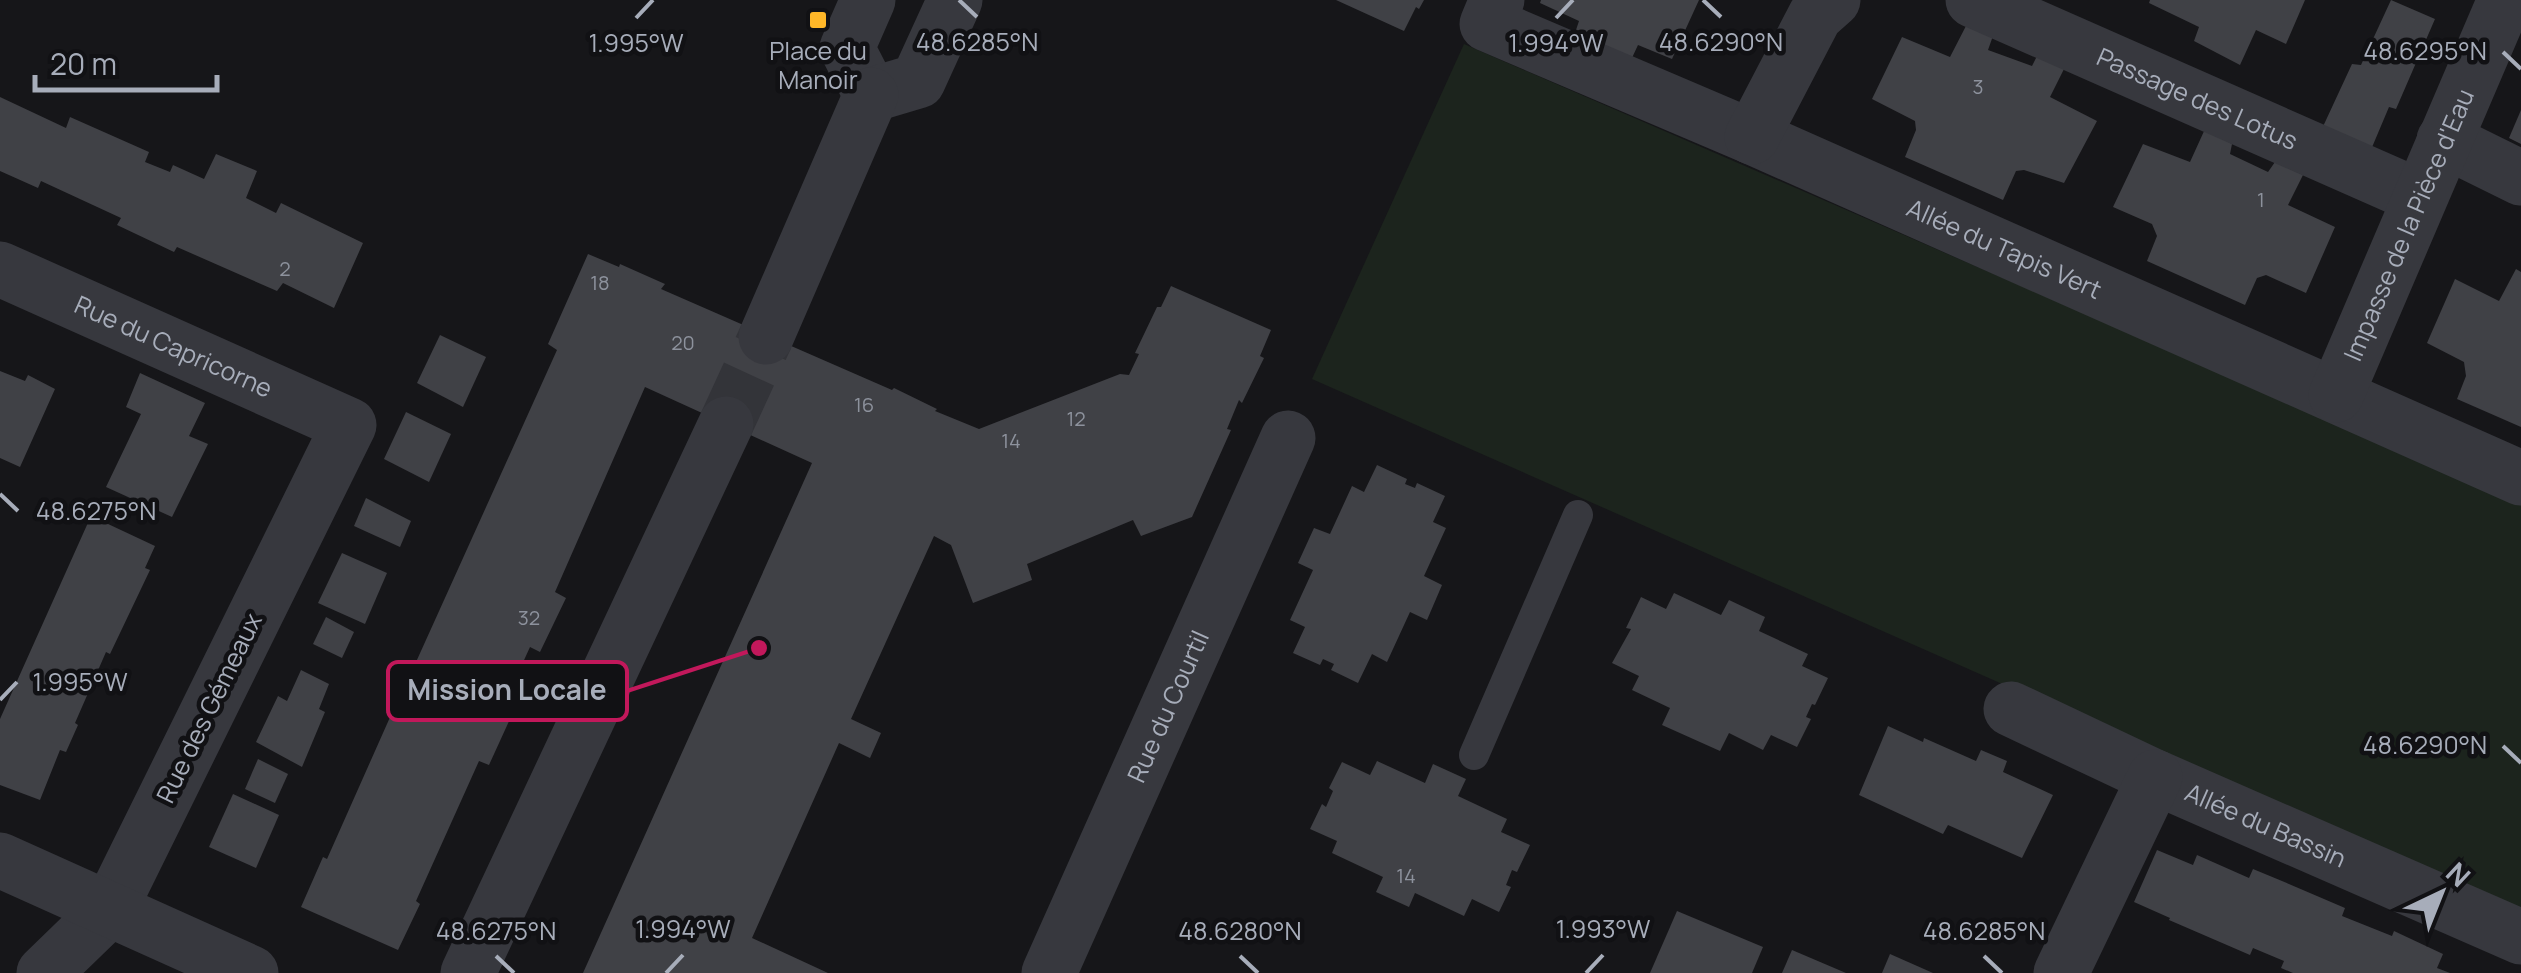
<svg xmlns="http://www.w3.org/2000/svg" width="2521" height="973" viewBox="0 0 2521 973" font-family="Manrope,sans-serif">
<rect width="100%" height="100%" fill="#161619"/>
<polygon fill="#1c241d" points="1464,44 2521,503 2521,913 1312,379"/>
<g fill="#404146">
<polygon points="1336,0 1424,0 1419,9 1416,7 1404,31"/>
<polygon points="1541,0 1699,0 1672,59 1638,45 1631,60 1574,36 1579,21 1540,3"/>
<polygon points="2150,0 2305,0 2286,44 2256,30 2240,65 2194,41 2199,27 2149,3"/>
<polygon points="2391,0 2435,19 2396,109 2389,107 2370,152 2320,133 2352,64 2361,65"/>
<polygon points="1967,24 1994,33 1988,50 2032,66 2037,56 2064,69 2050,97 2097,121 2064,183 2024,170 2016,171 2003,200 1905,157 1916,130 1915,121 1872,99 1902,37 1950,57"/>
<polygon points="0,97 66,128 70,117 149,152 145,162 170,172 173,165 204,179 216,154 257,171 246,198 276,213 281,203 363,243 334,308 283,283 277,291 177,247 174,252 117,225 121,218 41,181 38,188 0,171"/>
<polygon points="2521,110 2521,144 2509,138"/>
<polygon points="2205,129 2232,144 2230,154 2268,172 2275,162 2303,175 2288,205 2335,227 2306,293 2266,275 2257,278 2245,305 2147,261 2157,236 2152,224 2113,207 2143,144 2190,162"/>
<polygon points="588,254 619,267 620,264 665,284 661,289 892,390 894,388 937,409 935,411 979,429 1120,374 1129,375 1139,354 1135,353 1157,307 1161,307 1171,286 1271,330 1260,356 1264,358 1242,403 1239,400 1227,429 1231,430 1192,517 1141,536 1133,520 1027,564 1032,580 973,603 951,545 934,536 851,719 881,733 870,758 839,743 752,938 828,973 583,973 812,463 645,387 555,592 566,598 540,652 530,647 499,715 510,719 489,765 479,761 416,901 420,904 398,950 301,907 323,857 327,859 391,715 386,713 402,681 407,682 557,350 548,344"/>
<polygon points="2516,269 2521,272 2521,427 2457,399 2466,376 2464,362 2427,343 2455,279 2499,301"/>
<polygon points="440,335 486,357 463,407 417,383"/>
<polygon points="0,371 25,381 28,375 55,389 20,467 0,458"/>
<polygon points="140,373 205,403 189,436 208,444 172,517 106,487 141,414 126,407"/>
<polygon points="406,412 451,434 429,482 384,459"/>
<polygon points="1377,465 1407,479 1405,484 1415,488 1417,483 1445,496 1433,522 1446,528 1424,576 1442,585 1427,620 1410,612 1387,662 1372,654 1358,683 1331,670 1334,664 1323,659 1320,665 1293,653 1305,627 1290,620 1313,570 1298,563 1314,528 1330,534 1352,486 1364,492"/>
<polygon points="366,498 411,521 400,547 354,526"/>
<polygon points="91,516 155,546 145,568 150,570 110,654 106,652 75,723 78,725 66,752 60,750 40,800 0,785 0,719"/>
<polygon points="342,553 387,573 365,624 318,603"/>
<polygon points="1674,593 1721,615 1729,600 1765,617 1759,631 1808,654 1802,666 1828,678 1815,705 1812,704 1806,717 1811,719 1797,747 1771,735 1763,750 1729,733 1720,751 1662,725 1670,708 1632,690 1639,676 1612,663 1631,629 1626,628 1641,597 1666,609"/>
<polygon points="326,617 354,632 342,658 313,644"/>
<polygon points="301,670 329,684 319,709 325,712 302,767 256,742 278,696 287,701"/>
<polygon points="1888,726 1923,742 1924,738 1976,761 1981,750 2007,761 2003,772 2053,795 2022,858 1948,825 1943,834 1859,795"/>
<polygon points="258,759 288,774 275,803 245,789"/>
<polygon points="1377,761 1425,783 1433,764 1466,779 1458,796 1507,819 1501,832 1530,845 1517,872 1512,870 1506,885 1511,887 1499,912 1472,899 1464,916 1415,893 1409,907 1376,892 1383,877 1332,853 1337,841 1310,829 1322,804 1326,807 1333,791 1329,788 1342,762 1370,775"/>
<polygon points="233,794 279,815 256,868 209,847"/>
<polygon points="2157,850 2193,865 2197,855 2249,878 2253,869 2282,881 2345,908 2342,916 2392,936 2394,931 2443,954 2437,968 2450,973 2293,973 2281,968 2284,961 2253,948 2250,955 2169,920 2170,918 2134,902"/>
<polygon points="1677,911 1763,947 1752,973 1650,973"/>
<polygon points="1792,950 1846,973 1782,973"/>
<polygon points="1890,954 1933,973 1882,973"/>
</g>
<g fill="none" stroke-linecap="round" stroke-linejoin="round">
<polyline stroke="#333439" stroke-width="55" stroke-dasharray="55 28" stroke-linecap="butt" points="726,424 766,337"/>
<polyline stroke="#37383e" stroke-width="30" points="1474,755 1578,515"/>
<g stroke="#37383e" stroke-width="55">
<path id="s1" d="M1497,0L1487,24L1752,137L2521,478"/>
<path id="s2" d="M1973,0L2420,197"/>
<polyline points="1752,137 1815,16 1833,0"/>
<polyline points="2444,140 2521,178"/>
<path id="s3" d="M0,269L349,425L110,909L44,973"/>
<path id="s4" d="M2336,395L2505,0"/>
<path id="s5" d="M2011,709L2155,777L2521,937"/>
<polyline points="0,860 251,973"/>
<path id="s6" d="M1049,973L1288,438"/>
<polyline points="2061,973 2155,777"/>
</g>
<g stroke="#37383e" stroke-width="55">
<polyline points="868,0 847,48 871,95"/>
<polyline points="871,95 918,81 955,0"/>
<polyline points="766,337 871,95"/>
<polyline points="468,973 726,424"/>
</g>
</g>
<path fill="none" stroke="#a7adba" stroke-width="4" d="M959,0L977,17M1703,0L1721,17M636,18L653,0M1556,18L1573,0M2503,52L2521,69M0,494L18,511M0,700L17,682M2503,746L2521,763M496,956L514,973M1240,956L1258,973M1984,956L2002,973M666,973L683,955M1586,973L1603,955"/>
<rect fill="#ffb728" stroke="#111114" stroke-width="4" x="808" y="10" width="20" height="20" rx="5"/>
<g text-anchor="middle" stroke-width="9" stroke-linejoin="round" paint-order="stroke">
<g font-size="20" fill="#8d929d">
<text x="1978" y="94">3</text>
<text x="2261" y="207">1</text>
<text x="285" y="276">2</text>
<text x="600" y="290">18</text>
<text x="683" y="350">20</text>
<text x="864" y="412">16</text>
<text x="1076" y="426">12</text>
<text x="1011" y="448">14</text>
<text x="529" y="625">32</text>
<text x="1406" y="883">14</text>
</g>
<g font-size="25" fill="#a7adba" stroke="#111114">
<text x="818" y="60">Place du<tspan x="818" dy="29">Manoir</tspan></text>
</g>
<g font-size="25" fill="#a7adba" stroke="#111114">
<text dy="9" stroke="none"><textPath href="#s2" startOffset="245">Passage des Lotus</textPath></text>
<text dy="9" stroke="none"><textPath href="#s4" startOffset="185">Impasse de la Pièce d'Eau</textPath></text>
<text dy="9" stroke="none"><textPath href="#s1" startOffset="590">Allée du Tapis Vert</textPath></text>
<text dy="9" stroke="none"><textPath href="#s3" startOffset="190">Rue du Capricorne</textPath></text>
<text dy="9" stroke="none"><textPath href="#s6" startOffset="292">Rue du Courtil</textPath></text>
<text transform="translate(209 708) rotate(-64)" y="9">Rue des Gémeaux</text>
<text dy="9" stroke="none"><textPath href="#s5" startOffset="280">Allée du Bassin</textPath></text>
</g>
</g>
<g font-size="25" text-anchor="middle" fill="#a7adba" stroke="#111114" stroke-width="9" stroke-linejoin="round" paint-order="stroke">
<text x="977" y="51">48.6285°N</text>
<text x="1721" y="51">48.6290°N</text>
<text x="636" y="52">1.995°W</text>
<text x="1556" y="52">1.994°W</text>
<text x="2425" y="60">48.6295°N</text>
<text x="96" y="520">48.6275°N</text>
<text x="80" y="691">1.995°W</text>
<text x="2425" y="754">48.6290°N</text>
<text x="683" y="938">1.994°W</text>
<text x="1603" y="938">1.993°W</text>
<text x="496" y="940">48.6275°N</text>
<text x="1240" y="940">48.6280°N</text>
<text x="1984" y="940">48.6285°N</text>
</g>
<path fill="none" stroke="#c2185b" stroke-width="4" d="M759 648L627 691"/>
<circle fill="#c2185b" stroke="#111114" stroke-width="4" cx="759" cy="648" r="10"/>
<rect fill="#111114" stroke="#c2185b" stroke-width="4" x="388" y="662" width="239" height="58" rx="10"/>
<g font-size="28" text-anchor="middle" font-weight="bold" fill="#a7adba">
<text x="507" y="700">Mission Locale</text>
</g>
<g transform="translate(2441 893) rotate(43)" stroke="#111114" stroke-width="8" paint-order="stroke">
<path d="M0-8L18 38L0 25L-18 38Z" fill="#a7adba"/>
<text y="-15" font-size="28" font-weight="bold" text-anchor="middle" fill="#a7adba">N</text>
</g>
<path d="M35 75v15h182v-15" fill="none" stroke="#a7adba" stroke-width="5"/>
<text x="50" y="75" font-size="30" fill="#a7adba" stroke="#111114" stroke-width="8" paint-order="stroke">20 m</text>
</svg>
